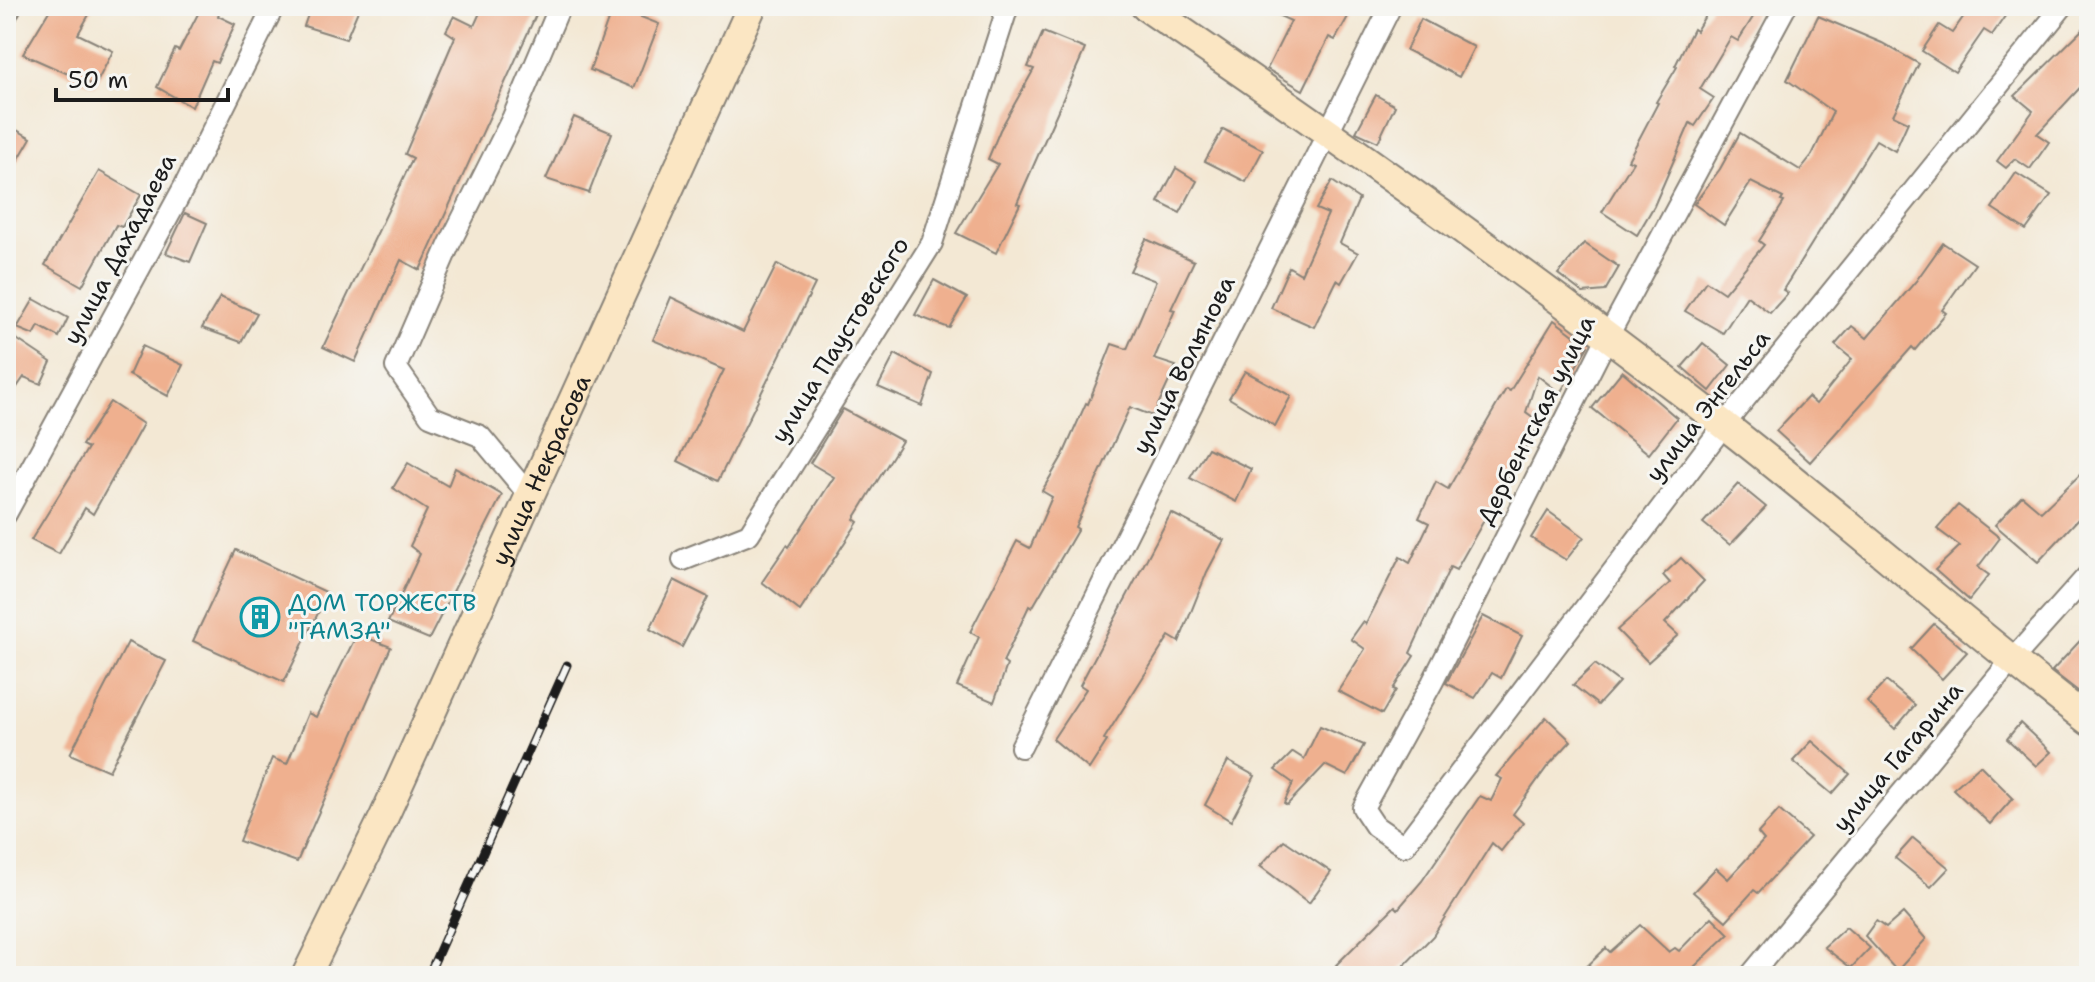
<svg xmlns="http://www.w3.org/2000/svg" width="2095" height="982" viewBox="0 0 2095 982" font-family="'Shantell Sans',sans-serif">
<rect width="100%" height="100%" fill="#f6f6f2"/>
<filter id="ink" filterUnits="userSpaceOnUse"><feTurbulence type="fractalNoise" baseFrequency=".0125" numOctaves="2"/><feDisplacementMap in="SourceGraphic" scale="16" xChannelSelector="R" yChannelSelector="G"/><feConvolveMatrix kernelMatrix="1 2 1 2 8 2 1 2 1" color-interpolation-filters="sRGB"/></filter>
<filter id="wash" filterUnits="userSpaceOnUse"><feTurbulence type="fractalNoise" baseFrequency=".006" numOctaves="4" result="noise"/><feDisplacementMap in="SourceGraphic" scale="32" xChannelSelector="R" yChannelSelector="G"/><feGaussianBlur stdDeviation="1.8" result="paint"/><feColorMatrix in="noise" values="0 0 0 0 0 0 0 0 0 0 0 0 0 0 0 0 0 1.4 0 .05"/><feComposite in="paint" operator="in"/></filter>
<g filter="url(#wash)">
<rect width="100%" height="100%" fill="#f3e8d4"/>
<g id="blocks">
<g fill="#efb08f">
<polygon points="52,6 94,6 78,34 113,51 95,86 23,54"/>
<polygon points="202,6 221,6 218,16 235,24 217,63 212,61 192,107 157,87 175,49 179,51"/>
<polygon points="311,6 360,6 346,39 304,26"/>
<polygon points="483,6 540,6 420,270 401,260 355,362 323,347 413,158 405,154 455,37 446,31 454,16 474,26"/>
<polygon points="613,6 659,24 634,88 590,70"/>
<polygon points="1257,6 1354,6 1335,40 1329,37 1303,90 1267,69 1291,21"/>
<polygon points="1711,6 1760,6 1738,41 1731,37 1700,89 1714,98 1695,126 1690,123 1654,206 1637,235 1602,212 1633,162 1628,160 1658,103 1656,102 1677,67 1675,66 1693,29 1696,31"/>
<polygon points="1971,6 2012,6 1992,35 1984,30 1955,72 1922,51 1939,25 1952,33"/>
<polygon points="1818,16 1882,43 1919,64 1893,115 1908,122 1895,151 1876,140 1783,290 1788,293 1770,313 1747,296 1723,333 1685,311 1706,281 1724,293 1764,245 1759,241 1784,202 1781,201 1783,198 1751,182 1724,225 1694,204 1720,169 1740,133 1800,170 1812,155 1833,112 1787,80"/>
<polygon points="1421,19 1474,47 1459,77 1406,50"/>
<polygon points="2089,23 2089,78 2037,134 2049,142 2030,169 2015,159 2006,168 1997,161 2033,111 2015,96"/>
<polygon points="1043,32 1085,49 1017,203 1020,204 996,253 956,233 998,164 988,159 1000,130 1034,69 1028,67"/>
<polygon points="1376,95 1395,106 1378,142 1356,132"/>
<polygon points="574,117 612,133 589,193 546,179"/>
<polygon points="6,124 31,138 6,181"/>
<polygon points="1223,129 1263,150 1246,182 1205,161"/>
<polygon points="1176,168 1197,181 1180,213 1158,202"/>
<polygon points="99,171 141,195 122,227 116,225 82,286 45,265"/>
<polygon points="2016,173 2051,195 2026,230 1992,208"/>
<polygon points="1332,181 1359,199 1340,243 1358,253 1341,283 1337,280 1314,327 1271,308 1289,267 1301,274 1328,214 1316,209"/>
<polygon points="185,213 207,223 190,262 166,253"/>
<polygon points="1146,239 1194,261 1171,309 1175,310 1154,359 1176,366 1153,416 1130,407 1075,527 1078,529 1032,608 1029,606 1003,662 1007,665 994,702 957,686 979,637 970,632 1017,541 1030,548 1052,497 1042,491 1063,455 1086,403 1088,404 1112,344 1127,349 1156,281 1130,271"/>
<polygon points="1584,243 1619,267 1605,291 1583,293 1558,274"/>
<polygon points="1943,243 1975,264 1942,310 1946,313 1915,350 1912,347 1810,462 1776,431 1808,397 1816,404 1852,359 1835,345 1852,326 1867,338 1916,281"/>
<polygon points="777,264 815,284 718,481 678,461 724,370 653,340 671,297 743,332"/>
<polygon points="934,280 967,298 949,328 915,315"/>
<polygon points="220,297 257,313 241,342 202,328"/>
<polygon points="34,299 68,318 59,337 39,326 34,335 17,328"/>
<polygon points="1554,320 1588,346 1560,393 1538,376 1526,412 1541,423 1494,498 1496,499 1456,570 1450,567 1410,653 1414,656 1393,689 1396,690 1382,714 1338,691 1365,649 1351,639 1363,622 1366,624 1400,557 1410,563 1429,523 1419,518 1436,482 1448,489 1506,389 1510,391"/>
<polygon points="15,338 51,362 41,384 24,377 6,403 6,355"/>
<polygon points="1703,343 1730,365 1710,391 1682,367"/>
<polygon points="142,346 183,365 168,396 129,375"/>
<polygon points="895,354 933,374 922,406 878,387"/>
<polygon points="1245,371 1291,396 1275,426 1229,398"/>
<polygon points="1622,371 1677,418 1649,454 1592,408"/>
<polygon points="110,402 143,424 93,514 85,508 59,554 31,540 88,448 82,445"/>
<polygon points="843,409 902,441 854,519 858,522 800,611 762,582 787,545 789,547 834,477 810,463"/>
<polygon points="1208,448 1251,469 1236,502 1190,478"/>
<polygon points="408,463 448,486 455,468 502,495 429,639 388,622 420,554 410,546 427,510 393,488"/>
<polygon points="2089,466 2089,526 2080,517 2038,562 1995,525 2022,496 2041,512"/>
<polygon points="1738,484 1766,507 1730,545 1703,523"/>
<polygon points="1958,505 2000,538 1978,567 1989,575 1969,600 1935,570 1960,546 1937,529"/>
<polygon points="1548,511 1584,537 1566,560 1531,538"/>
<polygon points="1171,513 1224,540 1207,572 1179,642 1169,636 1104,739 1107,741 1089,769 1053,739 1086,689 1080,685"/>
<polygon points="236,550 328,593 284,682 193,641"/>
<polygon points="1681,558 1704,581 1665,623 1678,635 1648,662 1617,630 1670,583 1663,575"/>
<polygon points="674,580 708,597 682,647 650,629"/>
<polygon points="1483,616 1522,636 1501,678 1492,673 1475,698 1446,683"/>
<polygon points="1934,624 1967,652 1942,679 1911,649"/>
<polygon points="2089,631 2089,688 2083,695 2052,671"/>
<polygon points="357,634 391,647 297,862 239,841 272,758 287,764 308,713 316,717"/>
<polygon points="128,642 166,661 109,771 70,754"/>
<polygon points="1595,664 1619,682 1598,705 1573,685"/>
<polygon points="1886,681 1915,705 1895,729 1867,702"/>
<polygon points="1546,717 1571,741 1547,767 1513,814 1523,823 1501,851 1492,843 1433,936 1394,976 1348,976 1336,965 1395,906 1398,909 1422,881 1480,796 1491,801 1502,779 1496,776"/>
<polygon points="2020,723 2051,752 2036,766 2007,739"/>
<polygon points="1320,726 1364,745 1347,776 1325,765 1287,805 1284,803 1293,783 1275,770 1293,752 1304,759"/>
<polygon points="1812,741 1850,774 1832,794 1793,761"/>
<polygon points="1228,761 1255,776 1231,821 1205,805"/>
<polygon points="1980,765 2013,798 1990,824 1953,789"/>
<polygon points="1779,810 1810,837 1758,893 1754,890 1726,921 1693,892 1716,868 1728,879 1764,840 1758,833"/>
<polygon points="1913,838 1949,868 1931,887 1895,858"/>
<polygon points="1284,840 1331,872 1309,903 1260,866"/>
<polygon points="1903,913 1926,939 1897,971 1865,936 1876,921 1886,928"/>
<polygon points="1712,917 1729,934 1694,967 1703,976 1577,976 1606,948 1610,952 1640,925 1669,952 1675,948 1679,951"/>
<polygon points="1846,927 1870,948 1851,968 1824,947"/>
</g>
</g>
</g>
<g filter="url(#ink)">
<use href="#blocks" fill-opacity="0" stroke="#888278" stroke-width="2"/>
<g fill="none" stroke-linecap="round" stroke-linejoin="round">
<g stroke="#888278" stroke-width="24">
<g id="street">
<polyline points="1786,6 1608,336 1432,683 1363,808 1375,826 1404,846 1724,425 2063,6"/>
<polyline points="6,16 11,6"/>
<polyline points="529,495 480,436 430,416 396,367 449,245 513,117 560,6"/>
<polyline points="6,514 184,187 274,6"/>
<polyline points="683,560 749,534 932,243 1008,6"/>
<polyline points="1021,747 1391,6"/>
<polyline points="1750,976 2011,661 2089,574"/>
</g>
</g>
<g stroke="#888278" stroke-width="32">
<g id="secondary">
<path d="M1145,6C1341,140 1535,278 1723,424C1847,520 1964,625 2089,721"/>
<path id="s1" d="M306,976L383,819L752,6"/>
</g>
</g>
<use href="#street" stroke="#fff" stroke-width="20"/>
<use href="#secondary" stroke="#fbe6c3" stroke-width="28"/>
<g stroke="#1c1c1c" stroke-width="9">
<polyline id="rail" points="428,976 567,665"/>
</g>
<use href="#rail" stroke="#f6f6f2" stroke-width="6" stroke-dasharray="18" stroke-linecap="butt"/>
</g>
</g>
<defs>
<g id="building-ring" transform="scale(2)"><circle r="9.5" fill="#f6f6f2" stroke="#0f9aa8" stroke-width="1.5"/><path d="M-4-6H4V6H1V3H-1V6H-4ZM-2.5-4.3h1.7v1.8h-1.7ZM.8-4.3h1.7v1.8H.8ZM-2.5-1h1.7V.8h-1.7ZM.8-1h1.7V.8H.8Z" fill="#0f9aa8"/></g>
</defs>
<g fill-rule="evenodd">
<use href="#building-ring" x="260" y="617"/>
</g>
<g text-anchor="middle" stroke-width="6" stroke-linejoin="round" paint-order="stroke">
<g font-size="24" fill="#1c1c1c" stroke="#f6f6f2">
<text transform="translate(120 249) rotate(-62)" y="8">улица Дахадаева</text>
<text transform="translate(840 340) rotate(-58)" y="8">улица Паустовского</text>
<text transform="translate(1184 365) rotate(-63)" y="8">улица Волынова</text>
<text transform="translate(1708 406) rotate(-52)" y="8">улица Энгельса</text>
<text transform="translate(1536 420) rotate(-63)" y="8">Дербентская улица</text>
<text dy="8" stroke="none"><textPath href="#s1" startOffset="558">улица Некрасова</textPath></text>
<text transform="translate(1898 757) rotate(-50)" y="8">улица Гагарина</text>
</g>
<g font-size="24" fill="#0d838f" stroke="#f6f6f2" text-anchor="start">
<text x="288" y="611">ДОМ ТОРЖЕСТВ<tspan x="288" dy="28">"ГАМЗА"</tspan></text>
</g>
</g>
<rect width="2095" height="982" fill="none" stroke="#f6f6f2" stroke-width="32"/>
<path d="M56 88v12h172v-12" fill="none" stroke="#1c1c1c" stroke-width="4"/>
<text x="68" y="88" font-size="24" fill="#1c1c1c" stroke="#f6f6f2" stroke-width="6" paint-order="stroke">50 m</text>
</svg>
